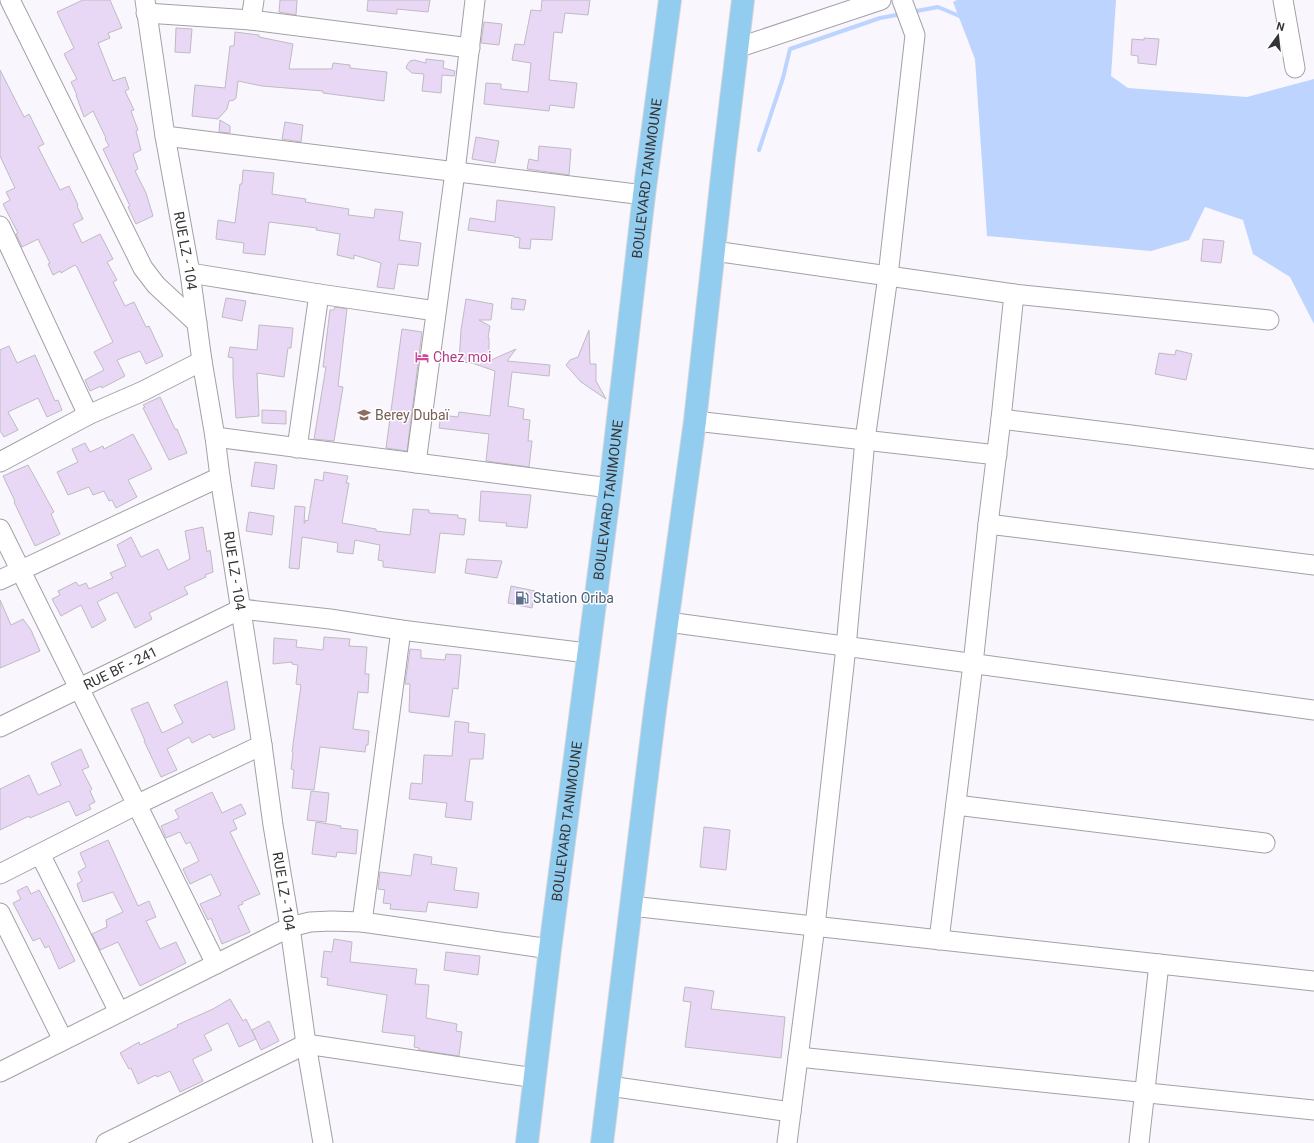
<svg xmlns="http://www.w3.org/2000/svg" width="1314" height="1143" viewBox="0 0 1314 1143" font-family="Roboto,sans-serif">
<rect width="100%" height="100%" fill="#faf6fd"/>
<polygon fill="#bcd4fe" points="957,0 1116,0 1111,76 1128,88 1247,97 1314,79 1314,324 1290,277 1253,254 1243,220 1205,207 1189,240 1151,251 987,236 975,59 953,2"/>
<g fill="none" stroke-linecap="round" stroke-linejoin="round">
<g stroke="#bcd4fe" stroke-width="4">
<polyline points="911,12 938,7 962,17"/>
<polyline points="759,150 783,78 790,49 880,18 902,14"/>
</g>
</g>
<g fill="#e8d8f5" stroke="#bebbc1">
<polygon points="83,0 110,0 122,28 108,33 110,38 98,43 113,81 125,77 129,89 125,91 134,110 131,111 138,130 136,131 141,150 133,154 138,169 135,171 146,193 153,216 136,224 128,207 130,206 103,149 109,146 105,139 106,138 93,111 84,117 76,95 77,95 71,82 77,79 64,54 74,48 57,12"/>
<polygon points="280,0 297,0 296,15 279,12"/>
<polygon points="368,0 430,0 428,12 397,9 397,14 367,11"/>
<polygon points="542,0 590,0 588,15 565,13 562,33 554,32 549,80 577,83 574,108 550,105 549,111 484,104 486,83 501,84 501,89 528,92 531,63 512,60 515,44 524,45 531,10 541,11"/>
<polygon points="484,22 502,24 499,45 481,43"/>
<polygon points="176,28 192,29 190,53 175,52"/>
<polygon points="235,32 259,35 259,37 293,44 289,69 332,69 333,63 350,65 350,68 387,72 384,101 323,93 323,91 262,86 238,81 236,98 234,100 229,101 227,109 218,119 192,116 195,85 225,88 230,46 234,46"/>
<polygon points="1144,38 1159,39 1156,65 1138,63 1138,56 1131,55 1132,39 1144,40"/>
<polygon points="426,59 444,61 443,68 455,71 454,76 442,75 441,93 422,91 424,74 412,73 406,68 407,65 410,61 414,60 426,63"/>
<polygon points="0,70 24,117 29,114 44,144 38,147 60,190 69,186 78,205 77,206 83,219 73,224 82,243 100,234 113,259 107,262 117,280 113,282 125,306 134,302 146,327 149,326 163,356 146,364 140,351 117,360 125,376 102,388 101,386 90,391 85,380 104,370 94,352 113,342 77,267 75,265 61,273 60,271 53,275 48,264 50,263 38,239 22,247 16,234 18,233 3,204 10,200 6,192 15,188 0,156"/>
<polygon points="220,120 230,126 230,133 219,132"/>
<polygon points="285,122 303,125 301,142 282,139"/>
<polygon points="476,137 499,141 495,163 472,159"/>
<polygon points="539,146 571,149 569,175 527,169 529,159 538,161"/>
<polygon points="243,170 274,173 272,194 306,199 305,202 349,209 348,215 374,218 375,209 403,212 399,240 421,243 418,266 398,264 394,289 377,287 381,263 354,255 354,259 337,255 340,234 316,230 317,228 269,222 265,255 243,253 244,243 216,239 218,220 235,223 240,184 242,184"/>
<polygon points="497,200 555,207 552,240 531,239 530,249 519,248 520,238 514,237 514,236 468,230 470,218 495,222"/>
<polygon points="1203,239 1224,241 1221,263 1201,261"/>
<polygon points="226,298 246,301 242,321 222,317"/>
<polygon points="512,298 526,300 524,310 511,309"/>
<polygon points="466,299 493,304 491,320 479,320 490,326 488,337 489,338 489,361 516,349 507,361 550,365 549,376 512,372 508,406 524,409 523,419 530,420 528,441 532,441 529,467 486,461 489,434 439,428 441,415 458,417 459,412 490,416 495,371 472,363 459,362 461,330"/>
<polygon points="335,307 347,309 338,386 343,387 334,441 314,439 326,367 323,367 330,310 334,310"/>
<polygon points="259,325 293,328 291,348 288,348 284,377 257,373 259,416 236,418 233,377 233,358 228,357 230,347 257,350"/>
<polygon points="402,329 422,332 407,451 386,448"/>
<polygon points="589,330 590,364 596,364 596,381 606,399 581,382 566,365 570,360 578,357"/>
<polygon points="9,346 17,363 35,355 55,401 58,400 62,410 47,417 38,398 8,412 18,430 4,437 0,431 0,350"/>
<polygon points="1176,350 1192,354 1186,380 1155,374 1159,353 1175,355"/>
<polygon points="160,397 175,429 177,429 187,453 169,460 143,408 145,407 143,405"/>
<polygon points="262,410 286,411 286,424 262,423"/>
<polygon points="133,434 152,469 128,480 137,497 116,508 112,500 109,501 104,491 93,495 89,487 68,495 57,472 78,462 72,449 85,443 90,452 103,446 104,449"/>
<polygon points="255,462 277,465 274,489 251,486"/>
<polygon points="28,465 54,512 51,514 60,534 35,546 14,502 15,501 3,476"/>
<polygon points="324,472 348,476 346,483 349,483 342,523 376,529 376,531 410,535 413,509 429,510 429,513 458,515 458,518 466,519 464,535 440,533 435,573 383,567 383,561 378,560 380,545 355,540 353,554 337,552 338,543 302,537 299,569 289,568 295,506 305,507 304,523 305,523 305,520 308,521 315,479 323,481"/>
<polygon points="481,491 531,495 527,528 506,526 507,523 479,521"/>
<polygon points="249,512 274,516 272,535 246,531"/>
<polygon points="203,527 207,552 210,550 211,556 213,572 205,575 206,577 184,587 188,594 149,613 152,619 135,628 117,592 97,602 106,620 92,628 81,605 61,616 52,599 60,595 58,591 76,582 79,586 86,583 89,589 113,578 110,573 126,566 117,545 131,537 141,557 158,549 168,570 190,559 185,531"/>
<polygon points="467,559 502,561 497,578 465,573"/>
<polygon points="511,586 535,591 532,608 508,603"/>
<polygon points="0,600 11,625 23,619 31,630 40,651 0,668"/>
<polygon points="324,637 350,639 349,646 367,647 365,674 369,674 368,693 358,692 353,729 369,731 368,745 366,745 365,752 320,747 314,790 292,788 294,770 291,769 293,753 292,752 301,685 296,684 298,665 292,664 292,662 273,664 274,638 297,640 296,647 323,650"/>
<polygon points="410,649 421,650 421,658 445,660 446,654 461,655 458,689 453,688 449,717 409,712 410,684 405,684"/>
<polygon points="227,681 235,729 213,738 210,734 192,743 189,737 167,749 177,770 161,777 144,741 145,741 131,709 148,702 162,733 183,723 174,705"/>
<polygon points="455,721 469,723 468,732 485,734 483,759 470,759 465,801 473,802 471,820 445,817 447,803 409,799 411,783 422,784 424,755 452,756"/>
<polygon points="81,749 89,767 82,770 92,789 90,791 95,802 89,805 91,809 76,816 69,801 30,818 29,816 0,830 0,789 29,775 38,795 61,785 51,763"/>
<polygon points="311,791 329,793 326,822 307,820"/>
<polygon points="212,792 222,813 241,804 246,814 233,820 237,829 230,832 260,894 242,902 243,904 238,906 250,932 222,944 211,918 208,920 200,904 221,895 211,874 190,884 183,869 199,861 190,842 186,844 180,832 166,838 161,826 179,818 175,810"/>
<polygon points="316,822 341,826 340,828 358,830 356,854 337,852 336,857 312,854"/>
<polygon points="704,827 730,830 726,870 700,867"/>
<polygon points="108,840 138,906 149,901 156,917 146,921 160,949 176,942 186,963 140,986 118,942 100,950 92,934 107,927 106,920 123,912 113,892 83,902 77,884 82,881 78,872 86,867 80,853"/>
<polygon points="414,854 432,857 431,864 457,868 454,890 479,893 477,908 428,902 426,912 390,909 391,904 383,903 385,890 378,889 380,872 411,876"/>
<polygon points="27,886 31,894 39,890 54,918 75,961 59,969 49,946 45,948 40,938 33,941 13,903 21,899 17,891"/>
<polygon points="334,939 352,942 350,962 417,969 415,984 429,985 426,1018 457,1024 456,1031 462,1032 459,1056 419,1050 419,1048 414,1047 415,1036 382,1032 387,995 327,985 328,978 321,977 324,951 332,952"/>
<polygon points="446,952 480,956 478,975 444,970"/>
<polygon points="685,987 714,991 711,1009 785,1017 781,1058 685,1047 691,1002 683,1001"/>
<polygon points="230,999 243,1021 246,1019 256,1039 239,1047 228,1023 204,1035 212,1050 193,1059 193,1061 203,1081 180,1092 170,1071 157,1077 156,1075 138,1084 131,1068 129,1069 120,1053 139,1042 140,1045 178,1027 177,1025 213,1009"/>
<polygon points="269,1021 279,1041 261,1050 252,1030"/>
</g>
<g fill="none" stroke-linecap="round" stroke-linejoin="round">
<g stroke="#a3a0a6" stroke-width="21">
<g id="minor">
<polyline points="10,0 143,268 156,285 197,323"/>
<path id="s1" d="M145,0L165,136L190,273L202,361L215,437L220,477L262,745L273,825L290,927L306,1044L323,1143"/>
<polyline points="1283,0 1295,68"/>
<polyline points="146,13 251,20 470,48"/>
<polyline points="251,20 254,0"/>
<polyline points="737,48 881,0"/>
<polyline points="165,136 644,195"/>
<polyline points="0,226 88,415"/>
<polyline points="714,251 1014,294 1269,320"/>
<polyline points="190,273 319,294 436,311"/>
<polyline points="1001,419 1131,435 1314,459"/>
<polyline points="695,421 997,455"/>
<polyline points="215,437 610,488"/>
<polyline points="297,448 319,294"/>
<polyline points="0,462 88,415 143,391 202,361"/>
<polyline points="416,463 455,172 475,0"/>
<polyline points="988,524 1314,565"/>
<polyline points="0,529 216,964"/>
<polyline points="0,580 220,477"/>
<polyline points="241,609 330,619 401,630 587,653"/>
<polyline points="668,622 1314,710"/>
<path id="s2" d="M0,727L241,609"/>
<polyline points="956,805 1265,843"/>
<polyline points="40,854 119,1012"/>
<polyline points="0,874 136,805 262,745"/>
<polyline points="631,906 1314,981"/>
<polyline points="0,913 63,1040"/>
<polyline points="362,922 401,630"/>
<polyline points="939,940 973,664 988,524 1001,419 1014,294"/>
<polyline points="798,1057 1314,1110"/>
<polyline points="0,1072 290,927 310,922 331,921 362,922 550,949"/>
<polyline points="609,1086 791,1112"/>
<polyline points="106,1143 306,1044 535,1078"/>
<polyline points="787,1143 815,926 846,647 865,440 888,276 915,35 902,0"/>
<polyline points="1139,1143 1159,964"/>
</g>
</g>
<g stroke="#d6d6d7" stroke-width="24">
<g id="major">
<path id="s3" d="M527,1143L550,949L610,488L644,195L670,0"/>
<polyline points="602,1143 655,710 695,421 724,158 743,0"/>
</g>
</g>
<use href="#minor" stroke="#fff" stroke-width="19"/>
<use href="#major" stroke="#92ccef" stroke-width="22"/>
</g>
<defs>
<g id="hotel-bare" transform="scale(1.08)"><path d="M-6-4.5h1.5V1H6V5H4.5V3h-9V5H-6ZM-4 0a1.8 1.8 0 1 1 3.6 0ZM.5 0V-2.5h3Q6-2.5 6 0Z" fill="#d1479c" stroke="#fff" stroke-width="2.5" paint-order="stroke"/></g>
<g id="school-bare" transform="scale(1.08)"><path d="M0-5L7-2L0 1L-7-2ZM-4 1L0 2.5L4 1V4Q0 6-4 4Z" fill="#8d6e63" stroke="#fff" stroke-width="2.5" paint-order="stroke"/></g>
<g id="fuel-bare" transform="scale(1.08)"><path d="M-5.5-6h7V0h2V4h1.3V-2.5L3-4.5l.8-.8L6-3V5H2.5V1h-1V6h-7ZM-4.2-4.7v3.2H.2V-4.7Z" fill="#5c6f8a" stroke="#fff" stroke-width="2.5" paint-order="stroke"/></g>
</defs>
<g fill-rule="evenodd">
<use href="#hotel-bare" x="422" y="357"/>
<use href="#school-bare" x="364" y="415"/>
<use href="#fuel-bare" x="522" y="598"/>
</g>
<g text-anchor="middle" stroke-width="3" stroke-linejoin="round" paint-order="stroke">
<g font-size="14" fill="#343335" stroke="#fff">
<text dy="5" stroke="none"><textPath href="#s3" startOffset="972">BOULEVARD TANIMOUNE</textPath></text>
<text dy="5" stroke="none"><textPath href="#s1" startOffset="254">RUE LZ - 104</textPath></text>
<text dy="5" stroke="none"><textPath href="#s3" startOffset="648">BOULEVARD TANIMOUNE</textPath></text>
<text dy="5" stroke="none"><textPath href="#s1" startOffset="578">RUE LZ - 104</textPath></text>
<text dy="5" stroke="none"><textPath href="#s2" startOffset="134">RUE BF - 241</textPath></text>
<text dy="5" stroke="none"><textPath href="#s3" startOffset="324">BOULEVARD TANIMOUNE</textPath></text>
<text dy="5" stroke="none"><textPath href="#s1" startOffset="902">RUE LZ - 104</textPath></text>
</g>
<g font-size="14" fill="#b23c85" stroke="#fff" text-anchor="start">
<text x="433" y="362">Chez moi</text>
</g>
<g font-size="14" fill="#785e54" stroke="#fff" text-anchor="start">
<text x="375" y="420">Berey Dubaï</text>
</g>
<g font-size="14" fill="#4e5e75" stroke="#fff" text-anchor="start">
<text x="533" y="603">Station Oriba</text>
</g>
</g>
<g transform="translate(1278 36) rotate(15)" stroke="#ffffff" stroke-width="3" paint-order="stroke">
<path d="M0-3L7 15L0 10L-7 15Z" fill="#343335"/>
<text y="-6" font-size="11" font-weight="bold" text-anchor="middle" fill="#343335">N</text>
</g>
</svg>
